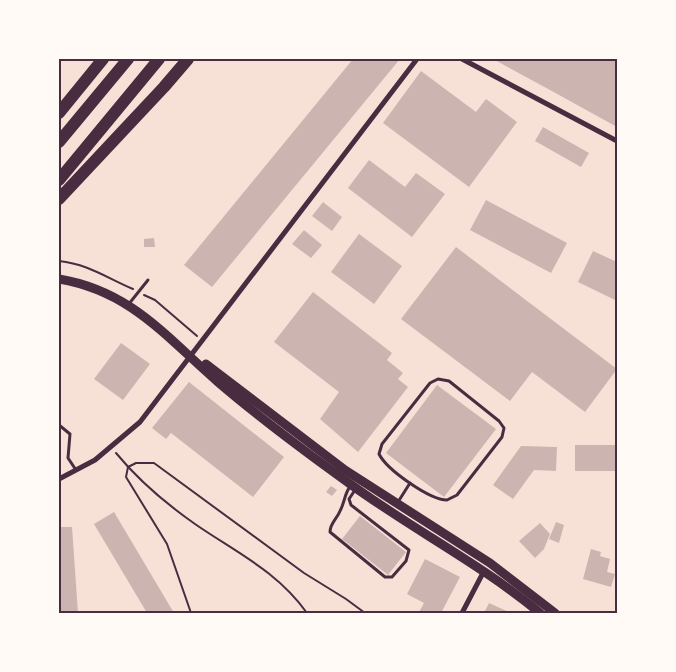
<svg xmlns="http://www.w3.org/2000/svg" width="676" height="672" viewBox="0 0 676 672" font-family="'Asap Condensed',sans-serif">
<rect width="100%" height="100%" fill="#f7e1d7"/>
<g fill="#ccb4b1">
<polygon points="353,59 400,59 212,287 184,265"/>
<polygon points="493,59 617,59 617,127 550,90"/>
<polygon points="421,71 476,112 486,99 517,122 469,187 383,123"/>
<polygon points="543,127 589,153 581,167 535,141"/>
<polygon points="369,160 405,187 416,173 445,194 412,237 348,188"/>
<polygon points="486,200 567,243 551,273 470,230"/>
<polygon points="323,202 342,217 332,231 312,216"/>
<polygon points="304,230 322,245 311,258 292,244"/>
<polygon points="359,234 402,266 374,304 331,272"/>
<polygon points="154,238 155,247 144,247 144,239"/>
<polygon points="456,247 617,369 585,412 532,372 510,401 401,319"/>
<polygon points="593,251 617,262 617,301 578,282"/>
<polygon points="313,292 392,353 387,360 403,373 398,379 408,387 358,452 320,419 339,392 274,342"/>
<polygon points="121,343 150,364 123,400 94,379"/>
<polygon points="189,382 284,457 253,497 171,433 166,439 152,428"/>
<polygon points="437,385 496,429 444,497 386,453"/>
<rect x="575" y="445" width="42" height="26"/>
<polygon points="521,446 557,447 556,471 534,470 513,499 493,485"/>
<polygon points="331,486 337,490 332,496 326,492"/>
<polygon points="114,512 174,613 147,613 94,524"/>
<polygon points="360,516 406,552 388,575 342,539"/>
<polygon points="556,522 564,525 559,543 549,539"/>
<polygon points="540,523 550,534 544,549 535,558 519,541"/>
<polygon points="59,527 72,527 78,613 59,613"/>
<polygon points="591,549 601,552 600,556 610,559 607,572 615,574 611,587 583,579"/>
<polygon points="425,559 460,577 441,613 419,612 424,603 407,594"/>
<polygon points="489,603 511,613 484,613"/>
</g>
<g fill="none" stroke-linecap="round" stroke-linejoin="round">
<g stroke="#4a2c40" stroke-width="2">
<path d="M59,261C88,264 107,278 133,289"/>
<polyline points="144,295 155,300 197,336"/>
<path d="M116,453C139,481 165,503 195,524C237,553 277,571 307,613"/>
<polyline points="191,613 167,544 126,477 128,467 136,463 154,463 304,573 346,599 365,613"/>
</g>
<g stroke="#4a2c40" stroke-width="3">
<polyline points="128,305 148,280"/>
<path d="M438,379L449,381L499,421L504,428L502,437L457,495L447,500C430,500 387,470 379,454L382,444L430,383Z"/>
<polyline points="59,425 70,434 68,458 76,470"/>
<path d="M351,485C344,494 345,502 340,511C337,519 330,523 330,532L385,577H392L406,561L409,550L351,505L349,499L355,490"/>
<polyline points="398,502 410,483"/>
</g>
<g stroke="#4a2c40" stroke-width="5">
<polyline points="462,59 617,141"/>
<polyline points="59,479 95,460 140,422 417,59"/>
<polyline points="462,613 484,571"/>
</g>
<g stroke="#4a2c40" stroke-width="9">
<path d="M59,279C131,291 166,337 218,382C261,419 307,453 353,486C414,530 482,565 540,613"/>
<polyline points="206,364 345,470 490,563 555,613"/>
</g>
<g stroke="#4a2c40" stroke-width="12">
<polyline points="59,113 103,59"/>
<polyline points="59,142 128,59"/>
<polyline points="59,180 159,59"/>
<polyline points="59,199 164,87 188,59"/>
</g>
</g>
<rect width="676" height="672" fill="none" stroke="#fffaf5" stroke-width="120"/>
<rect x="60" y="60" width="556" height="552" fill="none" stroke="#4a2c40" stroke-width="2"/>
</svg>
